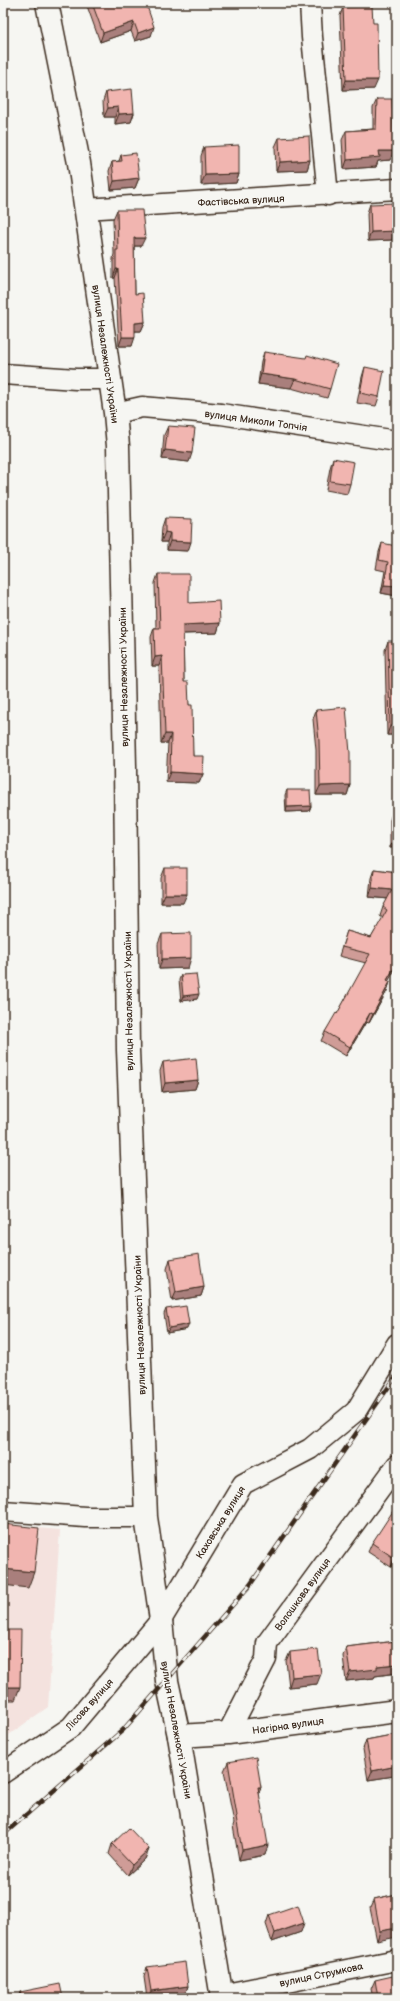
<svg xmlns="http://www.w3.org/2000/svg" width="400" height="2001" viewBox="0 0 400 2001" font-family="'Balsamiq Sans',sans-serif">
<rect width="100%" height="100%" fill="#f6f6f2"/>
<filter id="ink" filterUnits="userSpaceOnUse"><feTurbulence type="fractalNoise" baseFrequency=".025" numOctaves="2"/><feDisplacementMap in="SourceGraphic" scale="8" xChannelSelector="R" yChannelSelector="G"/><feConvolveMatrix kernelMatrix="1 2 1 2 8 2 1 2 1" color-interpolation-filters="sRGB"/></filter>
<g filter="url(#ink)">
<polygon fill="#f4e2de" points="3,1525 60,1530 48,1707 3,1739"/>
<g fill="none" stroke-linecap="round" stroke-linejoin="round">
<g stroke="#3b2a1e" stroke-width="23">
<g id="street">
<polyline points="310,3 312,37 328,195"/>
<polyline points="85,209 397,189"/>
<polyline points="3,374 76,379 110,379"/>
<polyline points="115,413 142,407 221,414 397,441"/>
<polyline points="3,1511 85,1517 146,1517"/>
<polyline points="228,1733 266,1659 267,1643 397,1465"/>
<polyline points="3,1773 71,1727 161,1620 243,1484 310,1449 356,1411 397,1344"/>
<polyline points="221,1995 397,1960"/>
</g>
</g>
<g stroke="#3b2a1e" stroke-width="25">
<g id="secondary">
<polyline points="47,3 79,163 115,413 118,446 125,767 128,1050 146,1517 161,1620 167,1681 179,1736 222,1998"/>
<polyline points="179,1736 228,1733 397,1711"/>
</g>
</g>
<use href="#street" stroke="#f6f6f2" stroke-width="20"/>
<use href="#secondary" stroke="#f6f6f2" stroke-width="22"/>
<g stroke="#3b2a1e" stroke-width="4.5">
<polyline id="rail" points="3,1835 123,1730 250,1585 397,1375"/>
</g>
<use href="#rail" stroke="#f6f6f2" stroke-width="3" stroke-dasharray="9" stroke-linecap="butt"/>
</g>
<g fill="#cf9c97" stroke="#3b2a1e">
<polygon points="86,3 146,3 151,36 135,41 131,31 100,42"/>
<polygon points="343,7 374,89 343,90 340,16"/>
<polygon points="106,92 134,113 131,122 115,124 115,117 104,117 103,101"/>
<polygon points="377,99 390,160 378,161 376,167 344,169 342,140 346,131 373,129 373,108"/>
<polygon points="279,138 310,160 307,170 276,171 275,147"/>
<polygon points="204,147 239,174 236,183 201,185 201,156"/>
<polygon points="121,155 139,178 135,188 111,190 109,171 112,162 119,161"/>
<polygon points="370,204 392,240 368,241 367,213"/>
<polygon points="117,210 141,246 134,246 135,294 145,322 141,331 135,331 132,346 119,346 115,278 113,278 113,259 114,254 113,219"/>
<polygon points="264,352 330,389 327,398 291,388 258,384 261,362"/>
<polygon points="365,367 379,397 376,406 357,403 362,377"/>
<polygon points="168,426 189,462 162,459 164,435"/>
<polygon points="333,458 350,484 347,494 326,490 330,468"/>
<polygon points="165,518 188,551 167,550 167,542 161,542 162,527"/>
<polygon points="382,543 395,556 397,556 397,596 381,593 385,571 376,569 379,552"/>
<polygon points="158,574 189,603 220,623 217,633 183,634 184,682 189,705 193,756 203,774 199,783 166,782 168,743 161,743 159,666 152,666 151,637 154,628 156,628 155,583"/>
<polygon points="388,641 397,735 387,735 385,650"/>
<polygon points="316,710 350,785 347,795 316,795 316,750 313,719"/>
<polygon points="287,790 311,806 309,811 286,812 285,795"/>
<polygon points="393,810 397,810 397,847 390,848 390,820"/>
<polygon points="165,868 183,903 161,903 161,878"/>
<polygon points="374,869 397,872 388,981 390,982 387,991 369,1023 366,1022 346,1056 321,1041 325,1032 337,1014 366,963 339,956 347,931 371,938 383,918 380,916 383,907 388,899 369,897 371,878"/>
<polygon points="162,934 188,968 159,969 158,944"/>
<polygon points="181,975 197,999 181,1001 179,980"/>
<polygon points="163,1062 198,1080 195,1089 162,1092 160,1071"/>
<polygon points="170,1259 204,1287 201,1296 172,1301 167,1269"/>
<polygon points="166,1309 187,1329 167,1333 164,1314"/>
<polygon points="397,1514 397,1558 391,1567 368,1552 372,1543"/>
<polygon points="397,1638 397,1673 375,1676 374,1678 346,1681 343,1656 346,1647 396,1641"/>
<polygon points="290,1652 317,1684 289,1687 286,1661"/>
<polygon points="397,1734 397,1792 394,1776 368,1780 363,1749 366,1740"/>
<polygon points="228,1762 261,1787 259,1793 265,1855 239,1860 233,1826 234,1823 224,1771"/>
<polygon points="112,1844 149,1849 145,1859 128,1875 109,1854"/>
<polygon points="397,1894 377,1941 370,1908 374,1899"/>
<polygon points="269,1915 301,1932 272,1942 266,1924"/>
<polygon points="147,1967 188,1986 185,1995 166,1998 147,1998 144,1977"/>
<polygon points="375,1980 397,1998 373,1998 371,1989"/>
<polygon points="20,1992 63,1998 18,1998"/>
</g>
<g fill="#a97f7b" stroke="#3b2a1e">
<polygon points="134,22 131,31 100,42 103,33"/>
<polygon points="154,27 151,36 135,41 138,33"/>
<polygon points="346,80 378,80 374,89 343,90"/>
<polygon points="118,107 115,117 104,117 108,108"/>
<polygon points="134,113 131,122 115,124 119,114"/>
<polygon points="379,151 394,151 390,160 378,161 376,167 344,169 347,160"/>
<polygon points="310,160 307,170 276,171 280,162"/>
<polygon points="239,174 236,183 201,185 205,175"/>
<polygon points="139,178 135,188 111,190 114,181"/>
<polygon points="396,231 392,240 368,241 371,232"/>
<polygon points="134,238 145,238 141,246 131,246"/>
<polygon points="116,269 118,269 115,278 113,278"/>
<polygon points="145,322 141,331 132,331 135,323"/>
<polygon points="122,337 135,337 132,346 119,346"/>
<polygon points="261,374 295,379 291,388 258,384"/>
<polygon points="165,450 192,453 189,462 162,459"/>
<polygon points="165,532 170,533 167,542 161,542"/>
<polygon points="170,541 191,542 188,551 167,550"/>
<polygon points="384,585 397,586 397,596 381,593"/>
<polygon points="220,623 217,633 180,634 183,625"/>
<polygon points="162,656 159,666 152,666 155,657"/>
<polygon points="390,726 397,726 397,735 387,735"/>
<polygon points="165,734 171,734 168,743 161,743"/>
<polygon points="170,772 203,774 199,783 166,782"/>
<polygon points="350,785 347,795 316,795 320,786"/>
<polygon points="311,806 309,811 286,812 287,807"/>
<polygon points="394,838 397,838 397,847 390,848"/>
<polygon points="372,888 392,890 389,899 369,897"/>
<polygon points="165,894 187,894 183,903 161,903"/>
<polygon points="191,958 188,968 159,969 162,959"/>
<polygon points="397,963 397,966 384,989 387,980"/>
<polygon points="390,982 387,991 369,1023 373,1014"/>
<polygon points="199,994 197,999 181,1001 183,996"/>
<polygon points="370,1013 366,1022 346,1056 350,1047"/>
<polygon points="198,1080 195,1089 162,1092 165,1083"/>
<polygon points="204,1287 201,1296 172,1301 176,1292"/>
<polygon points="189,1324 187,1329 167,1333 169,1328"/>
<polygon points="397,1553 397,1558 391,1567 394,1558"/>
<polygon points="3,1569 34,1572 28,1588 3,1585"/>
<polygon points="397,1664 397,1673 375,1676 374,1678 346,1681 350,1672 377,1666"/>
<polygon points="321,1674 317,1684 289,1687 292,1677"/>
<polygon points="3,1687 20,1687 15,1700 3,1700"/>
<polygon points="397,1766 394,1776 368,1780 372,1771"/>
<polygon points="258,1787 261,1787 258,1796"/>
<polygon points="268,1845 265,1855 239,1860 242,1850"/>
<polygon points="149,1849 145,1859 128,1875 132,1865"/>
<polygon points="304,1923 301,1932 272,1942 275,1933"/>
<polygon points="397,1928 397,1937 377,1941 380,1931"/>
<polygon points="188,1986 185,1995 166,1998 148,1998 151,1991"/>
</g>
<g fill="#f1b5b0" stroke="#3b2a1e">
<polygon points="92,3 146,3 154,27 138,33 134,22 103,33"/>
<polygon points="372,6 373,23 377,23 378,80 346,80 343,7"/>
<polygon points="132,89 134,113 119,114 118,107 108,108 106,92"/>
<polygon points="377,99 392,99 394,151 379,151 380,157 347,160 346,131 376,129"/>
<polygon points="309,136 310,160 280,162 279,138"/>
<polygon points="239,145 239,174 205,175 204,147"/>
<polygon points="136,153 139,178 114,181 112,162 122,161 121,155"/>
<polygon points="395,203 396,231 371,232 370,204"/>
<polygon points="117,210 142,210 145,238 134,238 135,294 143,293 145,322 135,323 135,337 122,337 118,269 116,269 116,250 118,250"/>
<polygon points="264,352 306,358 307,355 337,364 330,389 295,379 261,374"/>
<polygon points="365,367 384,371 379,397 360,393"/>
<polygon points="168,426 195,428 192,453 165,450"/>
<polygon points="333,458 354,462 350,484 330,481"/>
<polygon points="165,518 192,519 191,542 170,541 170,533 165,532"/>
<polygon points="382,543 396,546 395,556 397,556 397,586 384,585 388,562 379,560"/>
<polygon points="158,574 189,574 189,603 219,601 220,623 183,625 184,682 188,682 189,705 192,705 193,756 204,756 203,774 170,772 171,734 165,734 162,656 155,657 154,628 160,628"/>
<polygon points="388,641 397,641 397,726 390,726"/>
<polygon points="346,707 350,753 350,785 320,786 319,741 316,710"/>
<polygon points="287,790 310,790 311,806 287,807"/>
<polygon points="393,810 397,810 397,838 394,838"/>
<rect x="165" y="868" width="22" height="26"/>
<polygon points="374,869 397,872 397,963 387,980 390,982 373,1014 370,1013 350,1047 325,1032 336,1013 337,1014 370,954 342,947 347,931 371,938 387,910 383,907 392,890 372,888"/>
<polygon points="191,933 191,958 162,959 162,934"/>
<polygon points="196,974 199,994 183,996 181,975"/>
<polygon points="196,1058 198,1080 165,1083 163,1062"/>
<polygon points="199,1254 204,1287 176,1292 170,1259"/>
<polygon points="186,1306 189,1324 169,1328 166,1309"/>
<polygon points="393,1511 397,1514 397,1553 394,1558 372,1543"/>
<polygon points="3,1524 39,1528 34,1572 3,1569"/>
<polygon points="3,1630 21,1630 20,1687 3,1687"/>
<polygon points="397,1641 397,1664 377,1666 377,1669 350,1672 346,1647"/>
<polygon points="318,1649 321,1674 292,1677 290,1652"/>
<polygon points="397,1734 397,1766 372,1771 366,1740"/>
<polygon points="256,1757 261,1787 258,1787 268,1845 242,1850 236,1817 237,1816 228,1762"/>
<polygon points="129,1828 149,1849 132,1865 112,1844"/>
<polygon points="397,1894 397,1928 380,1931 374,1899"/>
<polygon points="298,1905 304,1923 275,1933 269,1915"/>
<polygon points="185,1962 188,1986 151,1991 147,1967"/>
<polygon points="397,1975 397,1998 378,1998 375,1980"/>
<polygon points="60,1984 63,1998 22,1998 20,1992"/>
</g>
</g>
<g text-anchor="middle" stroke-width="4" stroke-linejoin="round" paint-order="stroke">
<g font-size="10" fill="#3b2a1e" stroke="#f6f6f2">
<text transform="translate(241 200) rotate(-3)" y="4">Фастівська вулиця</text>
<text transform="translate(106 354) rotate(82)" y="4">вулиця Незалежності України</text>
<text transform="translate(256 420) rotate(8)" y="4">вулиця Миколи Топчія</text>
<text transform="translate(123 677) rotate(-91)" y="4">вулиця Незалежності України</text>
<text transform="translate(128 1001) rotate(-91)" y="4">вулиця Незалежності України</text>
<text transform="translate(139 1325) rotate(-92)" y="4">вулиця Незалежності України</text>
<text transform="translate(220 1522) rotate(-58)" y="4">Каховська вулиця</text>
<text transform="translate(302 1594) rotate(-54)" y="4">Волошкова вулиця</text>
<text transform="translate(89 1704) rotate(-48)" y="4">Лісова вулиця</text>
<text transform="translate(288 1725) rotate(-8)" y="4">Нагірна вулиця</text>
<text transform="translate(177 1730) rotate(80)" y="4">вулиця Незалежності України</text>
<text transform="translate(321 1974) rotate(-12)" y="4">вулиця Струмкова</text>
</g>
</g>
<rect width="400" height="2001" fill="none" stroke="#f6f6f2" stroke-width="16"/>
<rect x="8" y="8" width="384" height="1985" fill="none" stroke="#3b2a1e" stroke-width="1.5" filter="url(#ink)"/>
</svg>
